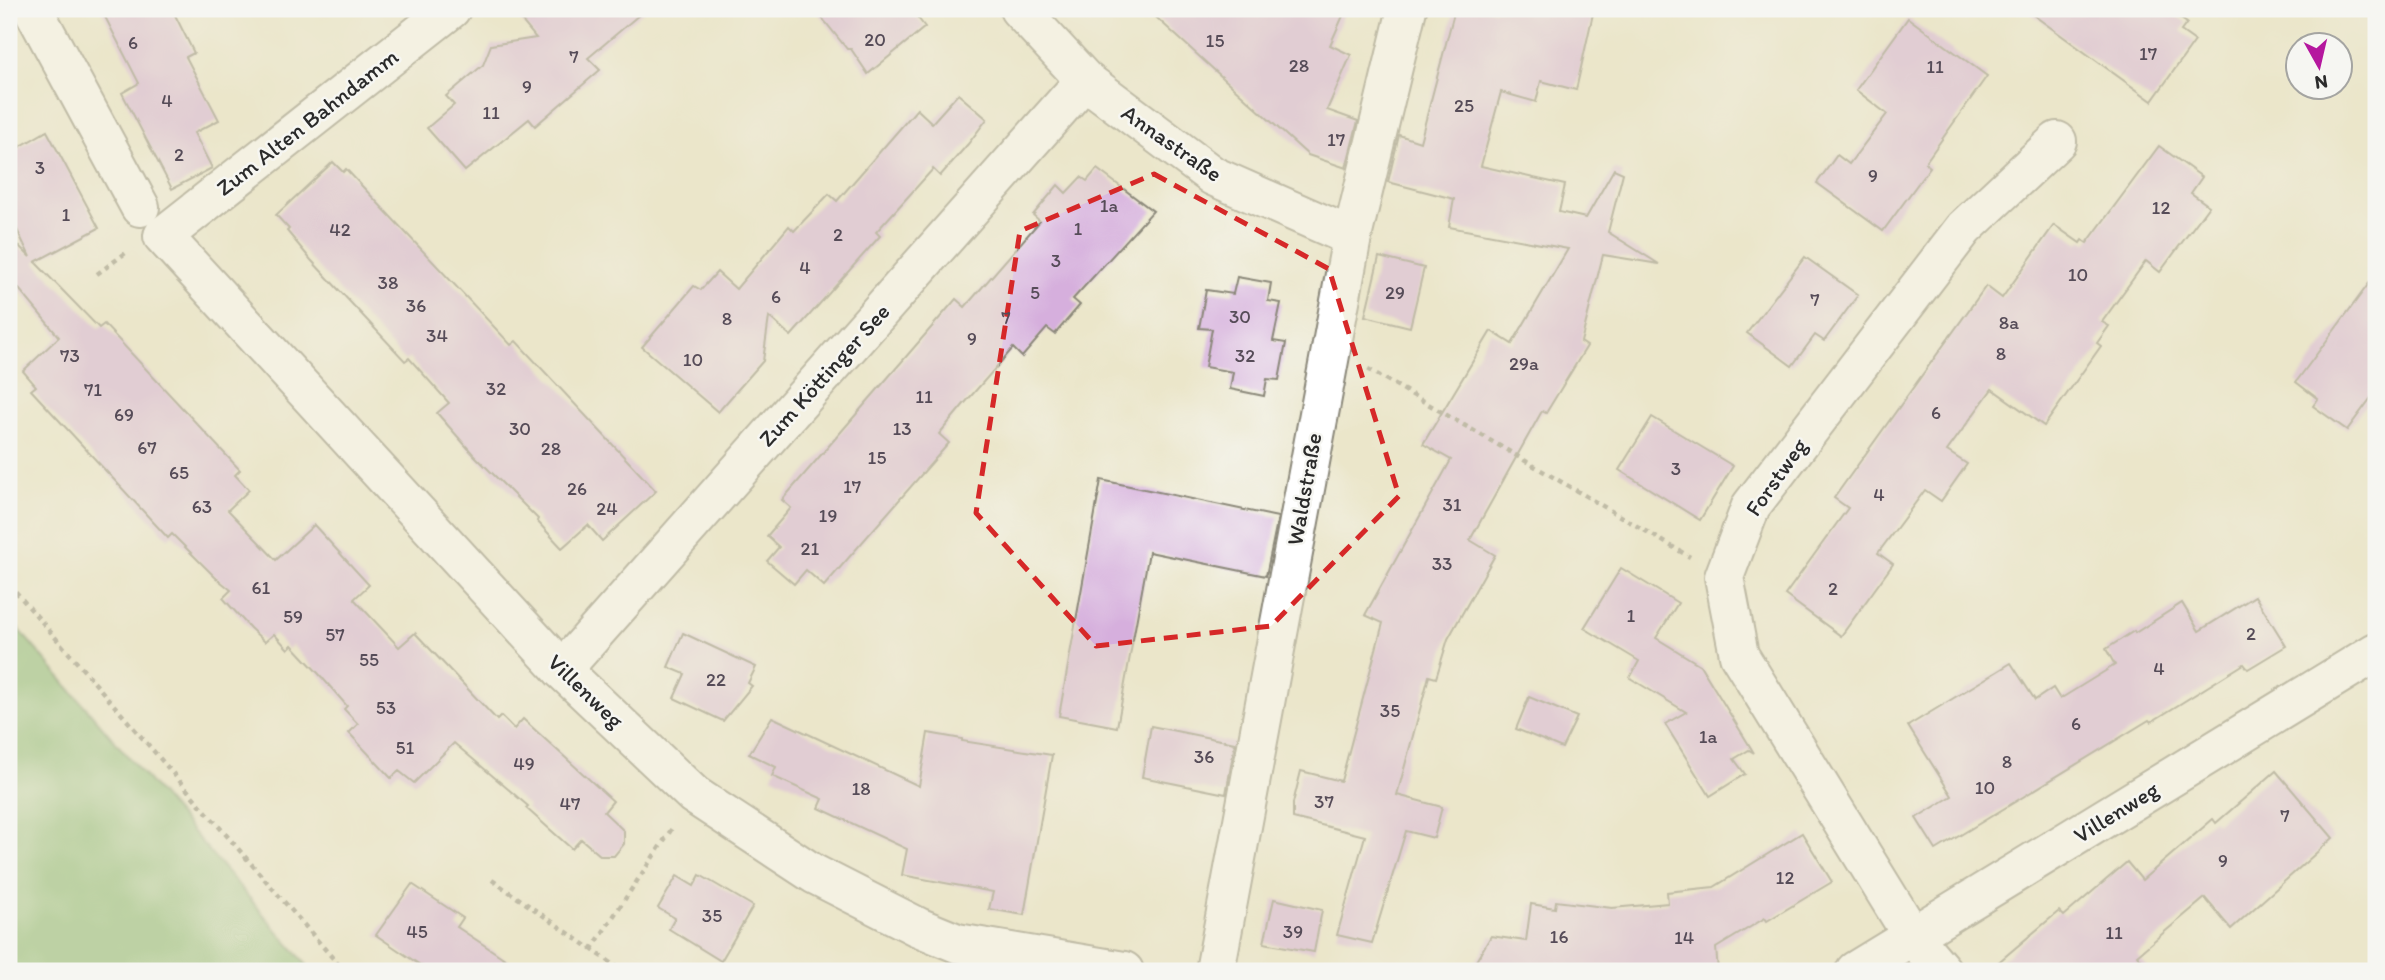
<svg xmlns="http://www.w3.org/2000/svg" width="2385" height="980" viewBox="0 0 2385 980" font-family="Itim,sans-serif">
<rect width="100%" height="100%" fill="#f6f6f2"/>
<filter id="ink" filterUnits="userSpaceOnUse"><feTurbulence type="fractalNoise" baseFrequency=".0143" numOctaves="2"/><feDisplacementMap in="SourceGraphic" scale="14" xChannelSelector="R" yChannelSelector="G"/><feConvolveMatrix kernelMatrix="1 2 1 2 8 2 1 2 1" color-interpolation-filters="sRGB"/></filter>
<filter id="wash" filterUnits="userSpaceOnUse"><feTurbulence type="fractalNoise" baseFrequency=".00686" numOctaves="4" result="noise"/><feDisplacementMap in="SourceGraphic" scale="28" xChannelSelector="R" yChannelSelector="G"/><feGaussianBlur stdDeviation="1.57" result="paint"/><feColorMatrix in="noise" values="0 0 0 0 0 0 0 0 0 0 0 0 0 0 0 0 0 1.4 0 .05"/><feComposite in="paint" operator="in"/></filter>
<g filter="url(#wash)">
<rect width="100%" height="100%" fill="#ebe6ca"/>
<polygon fill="#85b974" stroke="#587250" stroke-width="2" points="9,618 312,971 9,971"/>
<g id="blocks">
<g fill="#d6afdd">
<polygon points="101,9 172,9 194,53 186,57 219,120 194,133 212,168 172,189 122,93 139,83"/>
<polygon points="512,9 646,9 588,58 600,70 535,126 529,119 465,171 427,128 454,105 446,96 483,65 491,45 536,38"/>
<polygon points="815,9 911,9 925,27 868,74 851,49 847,49"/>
<polygon points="1147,9 1346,9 1330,45 1351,55 1327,110 1358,121 1346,168 1308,155"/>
<polygon points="1455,9 1594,9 1576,90 1541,81 1536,102 1501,92 1481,166 1565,185 1559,212 1586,218 1614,169 1623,173 1608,232 1659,264 1603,255 1581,342 1587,346 1546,413 1542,411 1470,540 1495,555 1448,639 1436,678 1429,676 1397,795 1442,807 1434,838 1406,831 1372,943 1337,935 1365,836 1293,818 1293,803 1301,771 1341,781 1383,623 1365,615 1451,460 1423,444 1491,331 1512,344 1568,249 1449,227 1454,199 1388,182 1399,135 1420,142"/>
<polygon points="2025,9 2166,9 2187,23 2181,31 2195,41 2152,101"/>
<polygon points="1908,18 1987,76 1925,163 1930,167 1883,231 1817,183 1837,155 1849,164 1887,114 1856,90"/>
<polygon points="958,94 987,119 968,144 940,176 933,169 876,232 880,236 791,336 769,317 763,361 718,412 642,347 694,286 701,290 717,272 736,289 789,226 794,231 829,194 837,201 917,109 932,123"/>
<polygon points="47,131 99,228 35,262 99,328 104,324 240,470 235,475 249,490 228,510 276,560 314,525 369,585 354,599 399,647 415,633 497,720 501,716 514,729 523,719 613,801 604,812 624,831 624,844 614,856 601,856 581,839 572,849 526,808 528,806 454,743 414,783 399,771 391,778 349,733 358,724 344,709 347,706 319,674 292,645 288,649 274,634 265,642 250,628 223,598 231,590 215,577 172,534 168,538 31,390 36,386 23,371 59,337 9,277 9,236 30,257 9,213 9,153"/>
<polygon points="2159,146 2202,177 2191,193 2209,206 2160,272 2146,261 2102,322 2109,326 2097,343 2101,346 2044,426 1992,389 1947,451 1967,464 1941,501 1925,490 1878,553 1893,564 1841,636 1785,595 1848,508 1834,498 1986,286 2002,298 2054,225 2080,243 2082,240 2087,243"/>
<polygon points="333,162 343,172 346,169 511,345 516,341 656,491 602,541 588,525 562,548 537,521 538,519 473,454 437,413 449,403 409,358 405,361 311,260 287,231 289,229 276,215"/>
<polygon points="1097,169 1153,211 1073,299 1080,305 1055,334 1047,328 1022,357 1013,348 964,404 939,434 949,443 824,586 806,570 794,584 767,561 779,547 767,536 791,508 782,500 956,299 965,307 1040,221 1033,215 1058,185 1066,193 1081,177 1087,181"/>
<polygon points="1379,257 1424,268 1410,327 1365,316"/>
<polygon points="1805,257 1858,295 1824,341 1815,335 1792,366 1747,333"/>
<polygon points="2376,274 2376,391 2347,430 2313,406 2318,399 2296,382"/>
<polygon points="1237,277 1271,283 1268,301 1281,303 1273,341 1286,343 1279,380 1267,379 1264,396 1230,389 1233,372 1205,367 1212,329 1199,328 1206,290 1233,294"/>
<polygon points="1652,417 1733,466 1700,520 1619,470"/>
<polygon points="1101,480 1278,517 1266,576 1149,552 1117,727 1059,716"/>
<polygon points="1621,568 1678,603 1656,638 1700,665 1754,753 1749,750 1734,759 1745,774 1710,796 1665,724 1686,712 1630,678 1639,661 1584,628"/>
<polygon points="2255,596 2286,646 2248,669 2244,664 2151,722 2149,720 1936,850 1916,818 1952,796 1908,726 2011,663 2035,700 2053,688 2060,699 2115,665 2106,649 2134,631 2135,633 2182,603 2199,631"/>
<polygon points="683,633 756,667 748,683 752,686 723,721 674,698 685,674 668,667"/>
<polygon points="1529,697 1577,717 1562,748 1516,729"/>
<polygon points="772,717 919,786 928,733 962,739 962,741 1052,755 1024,915 989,909 993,892 902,875 907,849 819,808 823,799 772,776 776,767 749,754"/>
<polygon points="1151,726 1235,743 1226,794 1142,777"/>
<polygon points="2276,771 2333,838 2231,929 2205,898 2137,955 2151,971 1988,971 2059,911 2064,916 2127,862 2142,880 2213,819 2216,823"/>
<polygon points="1802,833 1832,882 1767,921 1765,918 1716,948 1718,971 1470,971 1491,936 1526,941 1531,904 1555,908 1556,901 1612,908 1668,903 1667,892 1714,887"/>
<polygon points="700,875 753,906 721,961 669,929 675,918 658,908 677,876 694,886"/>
<polygon points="412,884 463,918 457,927 523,971 429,971 376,935"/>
<polygon points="1274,899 1322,910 1314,952 1264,943"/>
</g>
</g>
</g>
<g filter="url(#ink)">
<use href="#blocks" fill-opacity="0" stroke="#8b887a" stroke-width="2"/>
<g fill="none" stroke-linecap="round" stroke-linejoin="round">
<g stroke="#8b887a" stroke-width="42">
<g id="minor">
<polyline points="33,9 140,207"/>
<polyline points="451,9 163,236 562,670 694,795 814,874 918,927 957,943 1124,971"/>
<polyline points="1019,9 1085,80 1213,176 1352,237"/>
<polyline points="562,670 1085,80"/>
<polyline points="1215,971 1352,237 1407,9"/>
<polyline points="1855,971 2376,652"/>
<polyline points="1942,971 1913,937 1739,655 1724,577 1751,506 1964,228 2057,141"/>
</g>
</g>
<g stroke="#8b887a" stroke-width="4.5" stroke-dasharray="5 5" stroke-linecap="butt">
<polyline points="97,274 127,252"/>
<polyline points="1368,369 1690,557"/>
<polyline points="9,584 344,971"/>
<polyline points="492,880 623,971"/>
<polyline points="591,950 673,827"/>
<polyline points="9,964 16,971"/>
</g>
<use href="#minor" stroke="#fff" stroke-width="38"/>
</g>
</g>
<path d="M0 0H2385V980H0ZM1154,174L1329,269L1399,496L1271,626L1096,646L976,513L1020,231Z" fill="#ebe6ca" fill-opacity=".55" fill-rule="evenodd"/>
<path fill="none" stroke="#d62828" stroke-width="5" stroke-dasharray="14 9" stroke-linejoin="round" d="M1154,174L1329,269L1399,496L1271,626L1096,646L976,513L1020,231Z"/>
<g text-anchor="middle" stroke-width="5" stroke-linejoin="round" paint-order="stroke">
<g font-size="19" fill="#564c58">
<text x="875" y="46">20</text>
<text x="1215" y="47">15</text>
<text x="133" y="49">6</text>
<text x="2148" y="60">17</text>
<text x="574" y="63">7</text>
<text x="1299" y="72">28</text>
<text x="1935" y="73">11</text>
<text x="527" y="93">9</text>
<text x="167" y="107">4</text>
<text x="1464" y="112">25</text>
<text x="491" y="119">11</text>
<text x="1336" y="146">17</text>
<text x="179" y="161">2</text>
<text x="40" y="174">3</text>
<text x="1873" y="182">9</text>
<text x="1109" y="212">1a</text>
<text x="2161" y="214">12</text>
<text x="66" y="221">1</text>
<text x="1078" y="235">1</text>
<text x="340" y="236">42</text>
<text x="838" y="241">2</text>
<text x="1056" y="267">3</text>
<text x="805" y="274">4</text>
<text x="2078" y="281">10</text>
<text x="388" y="289">38</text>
<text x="1035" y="299">5</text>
<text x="1395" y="299">29</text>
<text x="776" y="303">6</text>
<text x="1815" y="306">7</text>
<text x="416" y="312">36</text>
<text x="1240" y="323">30</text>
<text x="1006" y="324">7</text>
<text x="727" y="325">8</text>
<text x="2009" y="329">8a</text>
<text x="437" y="342">34</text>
<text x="972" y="345">9</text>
<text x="2001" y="360">8</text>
<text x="70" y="362">73</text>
<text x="1245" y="362">32</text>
<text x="693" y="366">10</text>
<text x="1524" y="370">29a</text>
<text x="496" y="395">32</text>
<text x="93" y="396">71</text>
<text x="924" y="403">11</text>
<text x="1936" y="419">6</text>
<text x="124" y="421">69</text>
<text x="520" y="435">30</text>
<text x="902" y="435">13</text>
<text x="147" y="454">67</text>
<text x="551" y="455">28</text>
<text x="877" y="464">15</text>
<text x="1676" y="475">3</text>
<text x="179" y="479">65</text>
<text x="852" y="493">17</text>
<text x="577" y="495">26</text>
<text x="1879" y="501">4</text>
<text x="1452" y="511">31</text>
<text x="202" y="513">63</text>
<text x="607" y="515">24</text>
<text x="828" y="522">19</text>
<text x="810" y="555">21</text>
<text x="1442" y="570">33</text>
<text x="261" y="594">61</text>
<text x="1833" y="595">2</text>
<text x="1631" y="622">1</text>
<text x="293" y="623">59</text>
<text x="2251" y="640">2</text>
<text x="335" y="641">57</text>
<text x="369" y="666">55</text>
<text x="2159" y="675">4</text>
<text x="716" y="686">22</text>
<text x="386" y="714">53</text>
<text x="1390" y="717">35</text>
<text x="2076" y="730">6</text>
<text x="1708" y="743">1a</text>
<text x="405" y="754">51</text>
<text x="1204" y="763">36</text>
<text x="2007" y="768">8</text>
<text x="524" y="770">49</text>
<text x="1985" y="794">10</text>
<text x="861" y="795">18</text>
<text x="1324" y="808">37</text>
<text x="570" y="810">47</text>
<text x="2285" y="822">7</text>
<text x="2223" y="867">9</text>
<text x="1785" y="884">12</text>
<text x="712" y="922">35</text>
<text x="417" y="938">45</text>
<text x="1293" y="938">39</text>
<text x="2114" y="939">11</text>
<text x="1559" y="943">16</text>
<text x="1684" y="944">14</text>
</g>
<g font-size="23" fill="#2b2b2b" stroke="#f6f6f2">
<text transform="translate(307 122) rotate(-38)" y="8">Zum Alten Bahndamm</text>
<text transform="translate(1172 143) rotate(35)" y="8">Annastraße</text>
<text transform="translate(824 375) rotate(-48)" y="8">Zum Köttinger See</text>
<text transform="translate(1776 477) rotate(-55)" y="8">Forstweg</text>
<text transform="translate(1304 489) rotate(-80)" y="8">Waldstraße</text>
<text transform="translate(586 691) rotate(44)" y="8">Villenweg</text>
<text transform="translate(2116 812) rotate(-32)" y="8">Villenweg</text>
</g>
</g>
<rect width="2385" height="980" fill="none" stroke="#f6f6f2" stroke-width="35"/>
<g transform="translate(2319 66) rotate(172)"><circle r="33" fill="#f6f6f2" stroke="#a5a5a2" stroke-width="2"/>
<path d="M0-5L12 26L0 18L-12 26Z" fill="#b5179e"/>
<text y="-10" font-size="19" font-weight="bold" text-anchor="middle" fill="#2b2b2b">N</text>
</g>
</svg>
